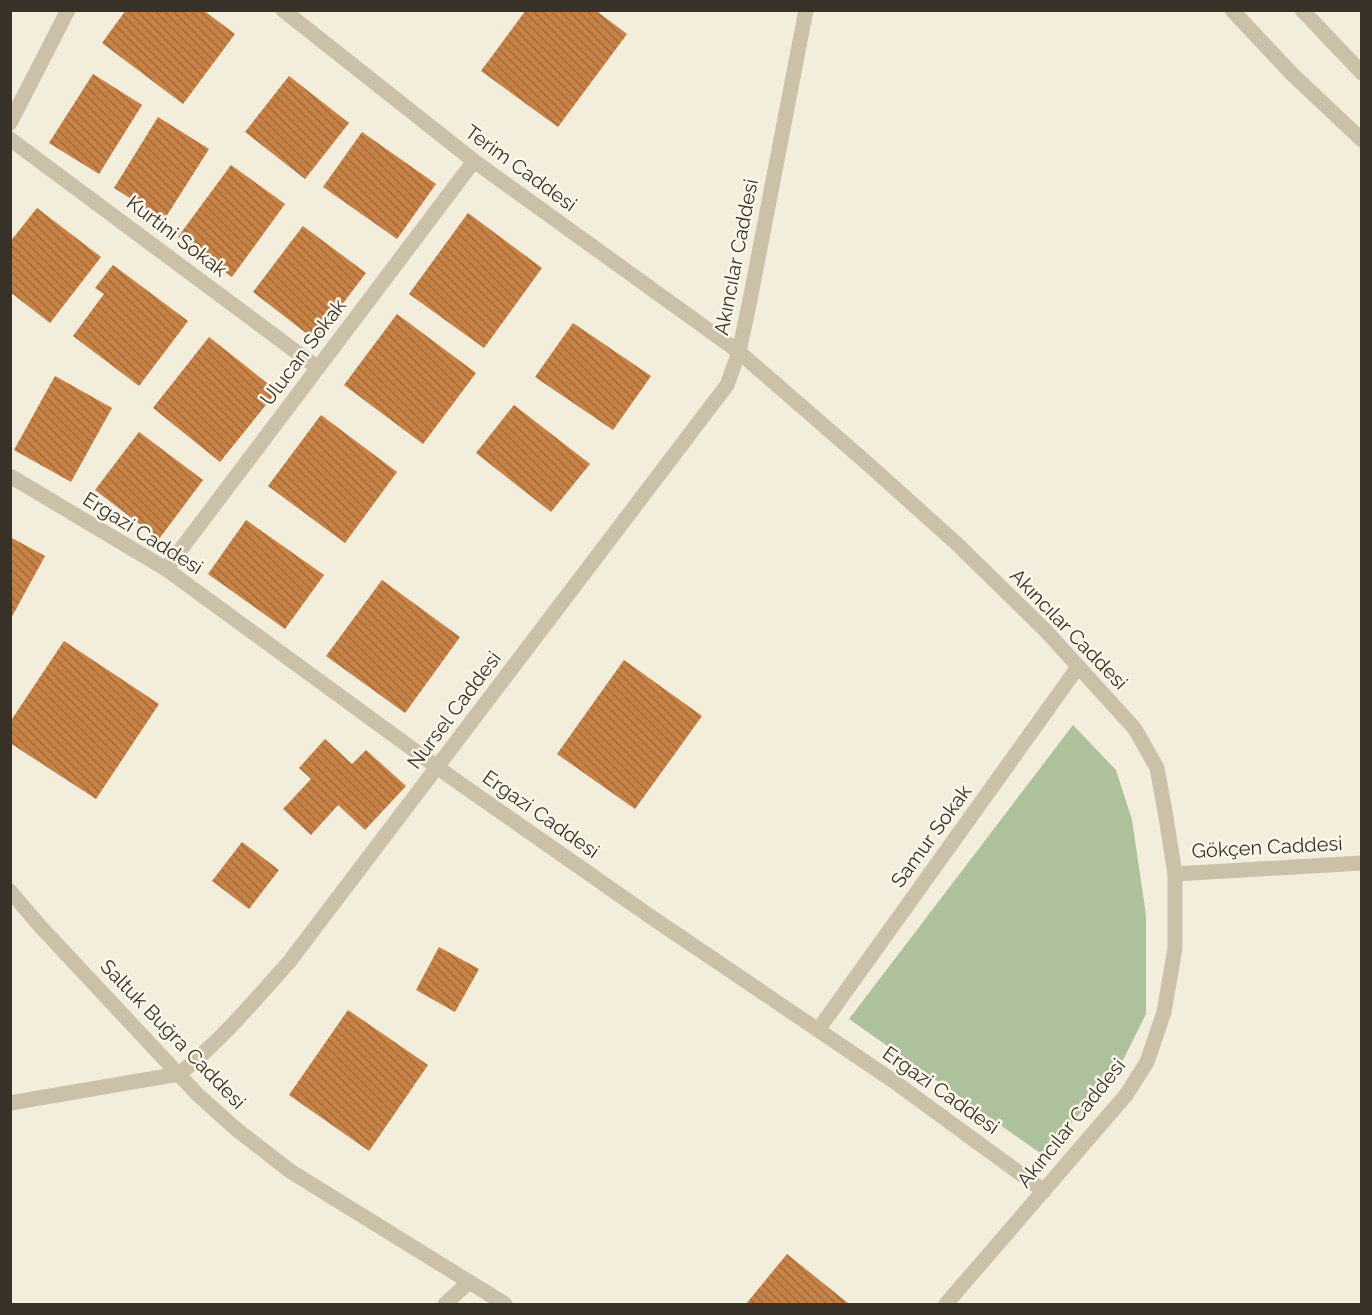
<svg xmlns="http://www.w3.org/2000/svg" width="1372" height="1315" viewBox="0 0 1372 1315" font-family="Raleway,sans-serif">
<defs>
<pattern id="building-back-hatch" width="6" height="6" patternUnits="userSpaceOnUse" patternTransform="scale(1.5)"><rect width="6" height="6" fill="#c88245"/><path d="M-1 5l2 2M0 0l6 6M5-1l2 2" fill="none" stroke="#a36b3a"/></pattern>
</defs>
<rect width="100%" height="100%" fill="#f3eddc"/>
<polygon fill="#adc29c" points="1073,725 1116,770 1132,820 1146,915 1146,1014 1117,1072 1043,1155 849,1019"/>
<g fill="url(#building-back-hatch)">
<polygon points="126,10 203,10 235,34 183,104 102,43"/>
<polygon points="526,10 595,10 627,34 558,127 481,71"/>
<polygon points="93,74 142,105 99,174 49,143"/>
<polygon points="289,76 349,123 305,179 245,132"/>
<polygon points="158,117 209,149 164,220 114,188"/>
<polygon points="362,132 436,184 397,239 323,187"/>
<polygon points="231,165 285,204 232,277 178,237"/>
<polygon points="37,208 101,257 50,323 10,292 10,242"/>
<polygon points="468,213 542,268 484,348 409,294"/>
<polygon points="303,226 366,273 315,340 253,292"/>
<polygon points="113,265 188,321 139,386 73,336 104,294 95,288"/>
<polygon points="397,314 476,373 423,444 344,385"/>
<polygon points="573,323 651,376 613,430 535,377"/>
<polygon points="209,337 277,391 220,462 153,408"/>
<polygon points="55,376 112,408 71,482 14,450"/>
<polygon points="514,405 590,464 551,512 476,453"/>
<polygon points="321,415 397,472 345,543 268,486"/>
<polygon points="139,432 203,480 159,539 95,490"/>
<polygon points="246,520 324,575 285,629 208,574"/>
<polygon points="10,537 45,556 10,620"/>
<polygon points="382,580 460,637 405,713 326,656"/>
<polygon points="64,641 159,704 96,799 10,743 10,722"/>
<polygon points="624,660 702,716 635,809 557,754"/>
<polygon points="325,739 352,764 366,750 406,786 365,830 338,805 311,835 283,809 311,779 299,768"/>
<polygon points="242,842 279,870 249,909 212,881"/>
<polygon points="439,947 479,969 455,1012 416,990"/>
<polygon points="348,1010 428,1065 369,1151 289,1095"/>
<polygon points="787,1254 849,1304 746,1304"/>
</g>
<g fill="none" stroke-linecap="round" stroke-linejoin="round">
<g stroke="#cbc0a8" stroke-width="15">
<polyline points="283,10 474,161 739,352 868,464 957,544 1046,631 1135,729 1157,768 1165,811 1175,874 1175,948 1164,1012 1147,1062 1126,1095 946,1304"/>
<polyline points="1232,10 1292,74 1362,140"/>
<polyline points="1302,10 1362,73"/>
<polyline points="10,123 68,10"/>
<polyline points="10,139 318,368"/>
<polyline points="10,476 166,569 455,780 654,919 892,1080 1044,1191"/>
<polyline points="166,569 474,161"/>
<polyline points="1175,874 1362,863"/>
<polyline points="10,891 39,925 197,1094 236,1129 290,1171 505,1304"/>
<polyline points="818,1030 1078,667"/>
<path d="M10,1103L179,1074C221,1041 254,1001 289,962L727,385L739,352L750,300L806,10"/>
<polyline points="445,1304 469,1282"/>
</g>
</g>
<g text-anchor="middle" stroke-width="5" stroke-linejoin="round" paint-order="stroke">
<g font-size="20" fill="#383128" stroke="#faf6e9">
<text transform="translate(521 168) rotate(36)" y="7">Terim Caddesi</text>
<text transform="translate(177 236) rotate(37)" y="7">Kurtini Sokak</text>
<text transform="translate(736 257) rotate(-79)" y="7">Akıncılar Caddesi</text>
<text transform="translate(303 352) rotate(-53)" y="7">Ulucan Sokak</text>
<text transform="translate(143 533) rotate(32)" y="7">Ergazi Caddesi</text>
<text transform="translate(1069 629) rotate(46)" y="7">Akıncılar Caddesi</text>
<text transform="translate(454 710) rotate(-53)" y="7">Nursel Caddesi</text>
<text transform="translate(541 814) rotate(35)" y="7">Ergazi Caddesi</text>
<text transform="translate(931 836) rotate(-54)" y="7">Samur Sokak</text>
<text transform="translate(1267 847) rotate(-3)" y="7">Gökçen Caddesi</text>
<text transform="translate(173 1034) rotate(46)" y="7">Saltuk Buğra Caddesi</text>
<text transform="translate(941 1090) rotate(35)" y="7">Ergazi Caddesi</text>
<text transform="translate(1071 1123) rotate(-51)" y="7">Akıncılar Caddesi</text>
</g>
</g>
<rect width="1372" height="1315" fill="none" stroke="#383128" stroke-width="24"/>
</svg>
